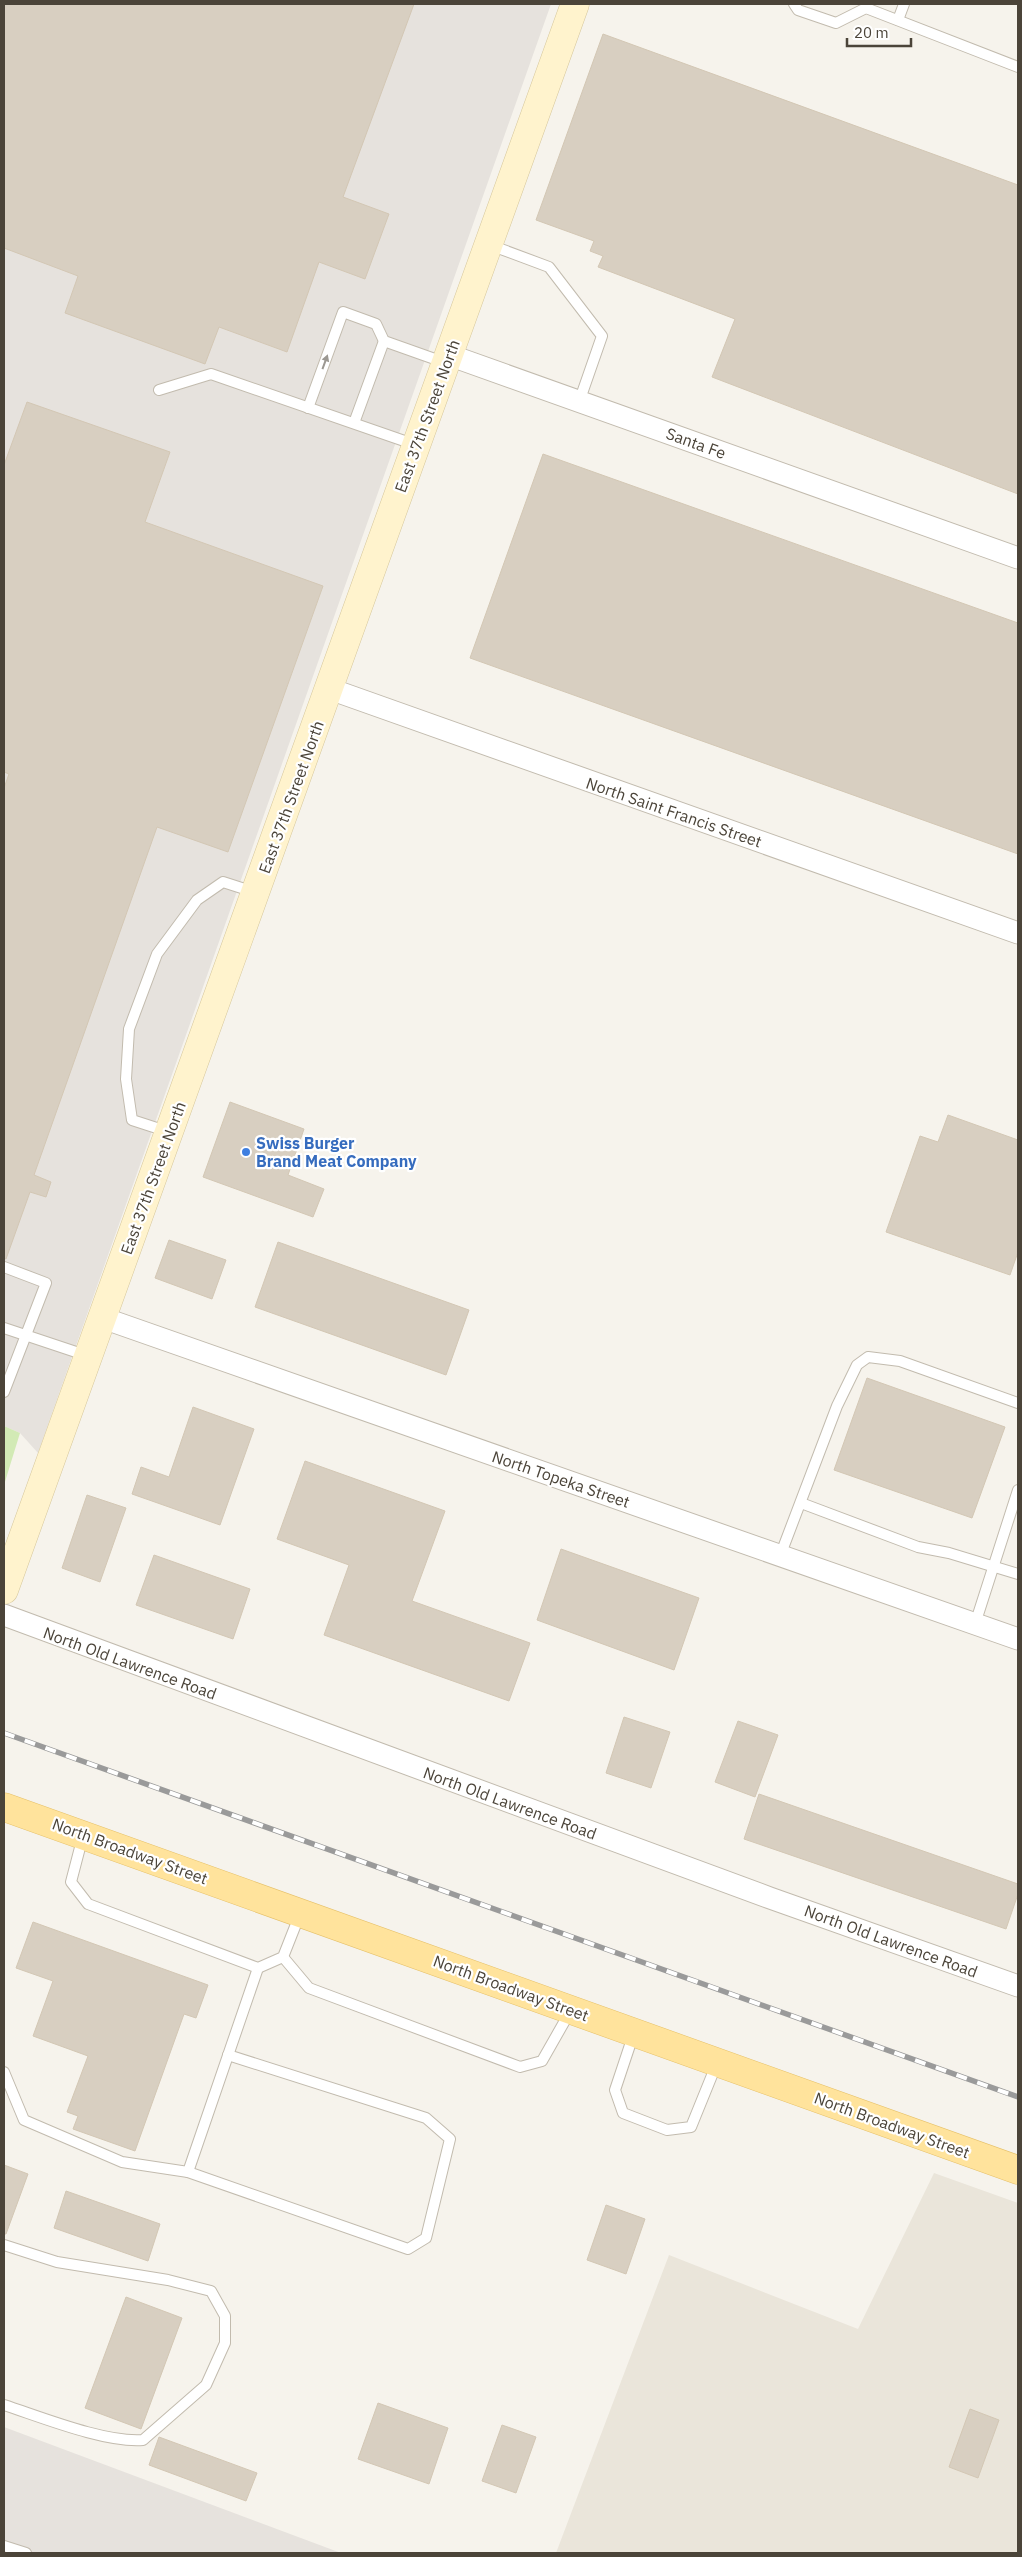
<svg xmlns="http://www.w3.org/2000/svg" width="1022" height="2557" viewBox="0 0 1022 2557" font-family="'IBM Plex Sans',sans-serif">
<rect width="100%" height="100%" fill="#f6f3ec"/>
<polygon fill="#eae5da" points="934,2173 1018,2203 1018,2553 556,2553 669,2255 858,2329"/>
<g fill="#e6e2dd">
<polygon points="4,4 551,4 38,1453 20,1433 4,1426"/>
<polygon points="4,2427 341,2553 4,2553"/>
</g>
<polygon fill="#d2eab5" points="4,1426 20,1433 4,1485"/>
<g fill="#d8cfc1" stroke="#d3c7b4">
<polygon points="4,4 414,4 343,197 389,214 365,279 319,262 287,352 219,327 205,364 65,313 78,276 4,248"/>
<polygon points="603,34 1018,185 1018,494 712,377 735,319 598,267 603,256 590,251 594,241 536,220"/>
<polygon points="27,402 170,452 145,522 323,586 228,852 157,827 34,1175 51,1182 46,1197 30,1192 6,1259 4,1258 4,788 9,774 4,772 4,465"/>
<polygon points="543,454 1018,623 1018,854 470,658"/>
<polygon points="230,1102 304,1129 288,1175 324,1189 313,1217 203,1177"/>
<polygon points="948,1115 1018,1140 1018,1252 1010,1275 886,1232 920,1136 938,1142"/>
<polygon points="169,1240 226,1260 212,1299 155,1278"/>
<polygon points="278,1242 469,1310 446,1375 255,1307"/>
<polygon points="867,1378 1005,1427 972,1518 834,1470"/>
<polygon points="193,1407 254,1429 220,1525 132,1494 141,1467 169,1477"/>
<polygon points="305,1461 445,1511 412,1601 530,1643 509,1701 324,1635 349,1565 277,1539"/>
<polygon points="87,1495 126,1508 100,1582 62,1568"/>
<polygon points="561,1549 699,1598 674,1670 537,1620"/>
<polygon points="154,1555 250,1589 233,1639 136,1605"/>
<polygon points="624,1717 670,1732 651,1788 606,1773"/>
<polygon points="738,1721 778,1735 755,1797 715,1782"/>
<polygon points="759,1794 1018,1884 1018,1894 1006,1929 744,1839"/>
<polygon points="33,1922 208,1985 196,2018 184,2014 135,2151 73,2129 78,2116 67,2112 88,2056 33,2036 53,1981 16,1968"/>
<polygon points="4,2165 28,2174 6,2234 4,2234"/>
<polygon points="66,2191 160,2224 148,2261 54,2228"/>
<polygon points="606,2205 645,2219 626,2274 587,2260"/>
<polygon points="126,2297 182,2318 141,2429 85,2408"/>
<polygon points="378,2403 448,2428 429,2484 358,2459"/>
<polygon points="970,2409 999,2420 978,2478 949,2467"/>
<polygon points="502,2425 536,2437 516,2493 482,2481"/>
<polygon points="159,2437 257,2473 246,2501 149,2465"/>
</g>
<g fill="none" stroke-linecap="round" stroke-linejoin="round">
<g stroke="#c2bbae" stroke-width="12">
<g id="service">
<polyline points="794,4 798,10 836,23 866,8 1018,67"/>
<polyline points="898,20 904,4"/>
<polyline points="490,245 549,267 602,336 579,402"/>
<polyline points="159,390 211,374 416,445"/>
<polyline points="308,408 343,312 376,324 384,341 446,363"/>
<polyline points="354,423 384,341"/>
<polyline points="169,1132 132,1120 126,1079 129,1029 157,954 197,900 223,882 254,892"/>
<polyline points="4,1267 46,1283 4,1392"/>
<polyline points="4,1328 88,1356"/>
<polyline points="801,1503 918,1547 949,1553 1018,1574"/>
<polyline points="780,1556 837,1406 857,1365 868,1357 900,1361 1018,1403"/>
<polyline points="975,1624 1018,1490"/>
<polyline points="83,1836 71,1882 88,1904 258,1968 283,1957 300,1914"/>
<polyline points="283,1957 309,1988 520,2067 542,2061 571,2010"/>
<polyline points="634,2033 615,2090 623,2113 667,2130 691,2127 717,2063"/>
<polyline points="4,2072 24,2120 122,2162 188,2172 258,1968"/>
<polyline points="188,2172 408,2249 426,2238 450,2139 426,2118 228,2055"/>
<path d="M4,2245L57,2262L168,2280L211,2291L225,2316V2343L206,2385L143,2440C105,2443 41,2417 4,2405"/>
<polyline points="4,2546 26,2553"/>
</g>
</g>
<g stroke="#c2bbae" stroke-width="23">
<g id="minor">
<polyline points="449,355 1018,558"/>
<polyline points="330,689 1018,933"/>
<polyline points="103,1318 1018,1639"/>
<polyline points="4,1615 770,1898 1018,1986"/>
</g>
</g>
<g stroke="#d6c79b" stroke-width="29">
<polyline id="secondary" points="4,1590 575,4"/>
</g>
<g stroke="#e6c16a" stroke-width="29">
<polyline id="primary" points="4,1807 1018,2170"/>
</g>
<use href="#service" stroke="#fff" stroke-width="10"/>
<use href="#minor" stroke="#fff" stroke-width="21"/>
<use href="#secondary" stroke="#fff3cd" stroke-width="28"/>
<use href="#primary" stroke="#ffe39c" stroke-width="28"/>
<g stroke="#9a9a9a" stroke-width="5.5">
<polyline id="rail" points="4,1733 1018,2097"/>
</g>
<use href="#rail" stroke="#fff" stroke-width="4" stroke-dasharray="11" stroke-linecap="butt"/>
</g>
<defs><path id="oneway-solid" d="M-6-.8H1V-3.2L6.5 0L1 3.2V.8H-6Z" transform="scale(1.25)"/></defs>
<use fill="#9c9892" href="#oneway-solid" transform="translate(325 362) rotate(-70)"/>
<circle fill="#3f7fe0" stroke="#fff" stroke-width="2" cx="246" cy="1152" r="5"/>
<g text-anchor="middle" stroke-width="4.5" stroke-linejoin="round" paint-order="stroke">
<g font-size="16" fill="#4b4439" stroke="#fff">
<text transform="translate(427 416) rotate(-70)" y="6">East 37th Street North</text>
<text transform="translate(696 443) rotate(20)" y="6">Santa Fe</text>
<text transform="translate(291 797) rotate(-70)" y="6">East 37th Street North</text>
<text transform="translate(674 812) rotate(19)" y="6">North Saint Francis Street</text>
<text transform="translate(153 1178) rotate(-70)" y="6">East 37th Street North</text>
<text transform="translate(561 1479) rotate(19)" y="6">North Topeka Street</text>
<text transform="translate(130 1663) rotate(20)" y="6">North Old Lawrence Road</text>
<text transform="translate(510 1803) rotate(20)" y="6">North Old Lawrence Road</text>
<text transform="translate(130 1851) rotate(20)" y="6">North Broadway Street</text>
<text transform="translate(891 1941) rotate(20)" y="6">North Old Lawrence Road</text>
<text transform="translate(511 1988) rotate(20)" y="6">North Broadway Street</text>
<text transform="translate(892 2125) rotate(20)" y="6">North Broadway Street</text>
</g>
<g font-size="16" font-weight="bold" fill="#366cbe" stroke="#fff" text-anchor="start">
<text x="256" y="1149">Swiss Burger<tspan x="256" dy="18">Brand Meat Company</tspan></text>
</g>
</g>
<rect width="1022" height="2557" fill="none" stroke="#4b4439" stroke-width="10"/>
<path d="M847 38v8h64v-8" fill="none" stroke="#4b4439" stroke-width="2.5"/>
<text x="854" y="38" font-size="15" fill="#4b4439" stroke="#ffffff" stroke-width="4" paint-order="stroke">20 m</text>
</svg>
